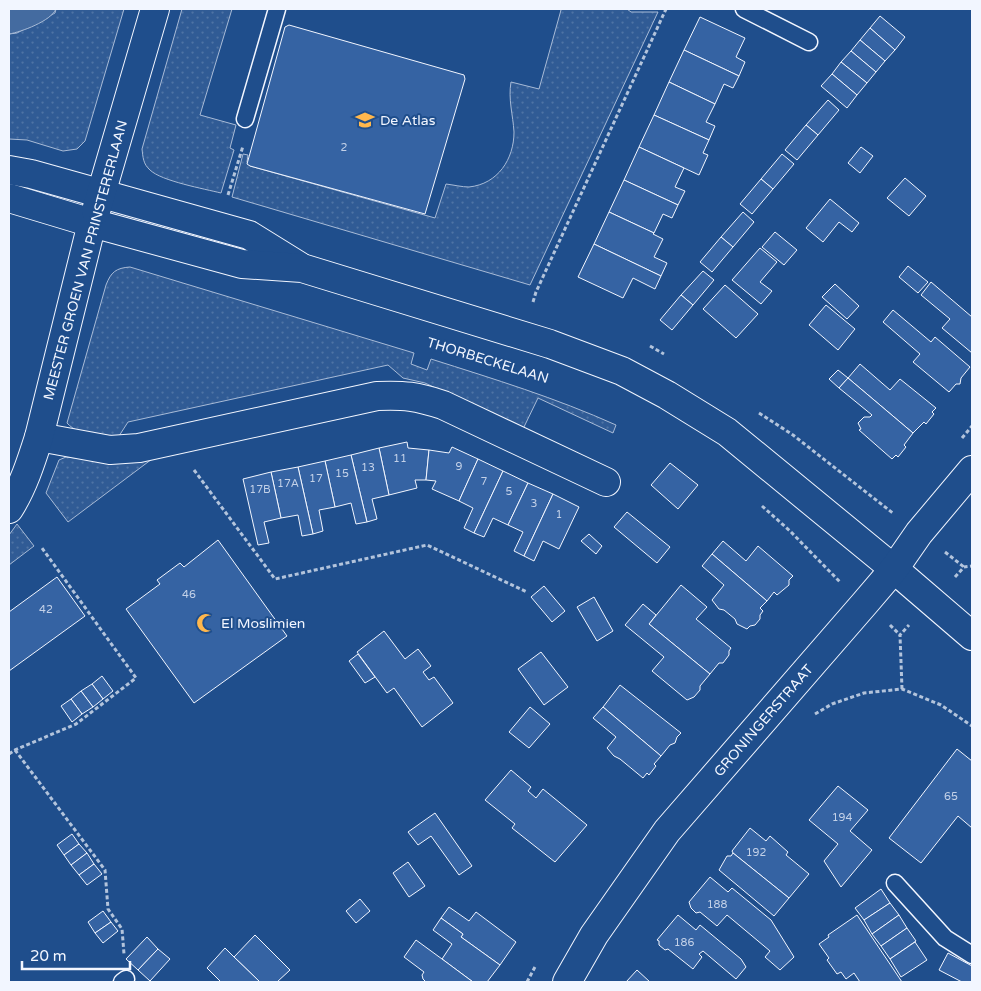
<svg xmlns="http://www.w3.org/2000/svg" width="981" height="991" viewBox="0 0 981 991" font-family="'Varela Round',sans-serif">
<defs>
<pattern id="grass-dots" width="8" height="8" patternUnits="userSpaceOnUse" patternTransform="scale(1.25)"><rect width="8" height="8" fill="#305b95"/><path d="M2 2h.1M6 6h.1" fill="none" stroke="#4e73a5" stroke-width="1.8" stroke-linecap="round"/></pattern>
</defs>
<rect width="100%" height="100%" fill="#1f4e8c"/>
<g fill="url(#grass-dots)" stroke="#a8bbd7">
<polygon points="56,9 124,9 85,141 77,149 63,151 27,140 9,139 9,34 17,33 55,13"/>
<path d="M182,9H232L200,115L236,125L230,148L234,150L221,193C205,189 161,181 150,170C143,164 143,157 142,149Z"/>
<path d="M559,9H627L631,12H658L530,285L232,197L243,154L248,155L247,162L250,166L435,218L446,184C454,185 462,187 469,187C498,184 514,159 514,132C513,115 508,99 511,82L539,89L561,10Z"/>
<path d="M130,267L414,353L411,364L427,370L431,359C494,379 556,398 616,425L613,433L538,398L523,429L425,383L403,378L388,365L128,422L119,436C100,436 80,437 67,423L106,285C111,272 116,268 130,267Z"/>
<polygon points="66,457 125,463 152,459 68,522 46,493 59,460"/>
<polygon points="17,524 34,546 9,565 9,535"/>
</g>
<path fill="#446ba0" stroke="#a8bbd7" d="M9,9H56C51,21 21,32 9,34Z"/>
<g fill="#3563a3" stroke="#f2f6ff">
<polygon points="880,16 905,37 895,50 870,28"/>
<polygon points="700,17 745,38 736,57 745,62 739,76 684,50"/>
<polygon points="289,25 464,75 465,79 425,214 250,166 247,164 285,27"/>
<polygon points="870,28 895,50 885,61 860,40"/>
<polygon points="860,40 885,61 876,72 851,51"/>
<polygon points="684,50 739,76 733,88 724,84 715,104 669,82"/>
<polygon points="851,51 876,72 867,83 841,62"/>
<polygon points="841,62 867,83 857,95 832,74"/>
<polygon points="832,74 857,95 847,108 821,86"/>
<polygon points="669,82 715,104 706,122 715,126 709,140 654,115"/>
<polygon points="828,100 839,110 818,135 806,125"/>
<polygon points="654,115 709,140 703,153 708,155 699,175 639,147"/>
<polygon points="806,125 818,135 797,160 785,150"/>
<polygon points="639,147 684,168 675,187 685,191 678,205 624,180"/>
<polygon points="861,147 873,156 860,173 848,163"/>
<polygon points="782,154 794,164 773,189 761,179"/>
<polygon points="905,178 926,196 909,216 887,198"/>
<polygon points="761,179 773,189 752,214 740,204"/>
<polygon points="624,180 678,205 672,218 663,214 654,233 609,212"/>
<polygon points="830,199 859,223 852,232 839,222 823,242 806,228"/>
<polygon points="609,212 654,233 653,234 663,239 654,257 667,263 661,276 594,244"/>
<polygon points="743,212 754,222 733,247 721,237"/>
<polygon points="775,232 797,250 784,265 762,247"/>
<polygon points="721,237 733,247 712,272 700,262"/>
<polygon points="594,244 661,276 655,289 633,278 623,298 578,277"/>
<polygon points="760,248 777,262 760,282 772,291 761,304 732,280"/>
<polygon points="908,266 928,282 918,293 899,277"/>
<polygon points="703,271 714,280 693,305 681,295"/>
<polygon points="931,282 972,317 972,353 942,328 950,319 921,295"/>
<polygon points="835,284 859,306 847,319 822,297"/>
<polygon points="725,285 758,314 736,338 703,309"/>
<polygon points="681,295 693,305 672,330 660,320"/>
<polygon points="826,305 855,329 838,350 809,325"/>
<polygon points="893,310 931,342 935,337 970,367 961,378 960,384 956,384 949,392 913,362 920,354 883,322"/>
<polygon points="860,364 890,390 900,379 936,408 932,412 934,414 926,424 924,422 913,433 848,378"/>
<polygon points="838,370 848,378 839,388 829,379"/>
<polygon points="848,378 913,433 904,445 906,447 898,457 896,455 892,459 859,430 861,429 858,423 864,417 870,417 872,415 839,388"/>
<polygon points="407,442 408,448 429,450 426,480 415,480 417,488 389,495 379,448"/>
<polygon points="452,447 478,459 459,501 432,489 436,481 426,480 429,450 449,453"/>
<polygon points="379,448 389,495 372,499 377,519 367,522 351,455"/>
<polygon points="351,455 367,522 356,524 351,503 335,507 325,461"/>
<polygon points="478,459 503,471 474,533 464,528 473,508 459,501"/>
<polygon points="325,461 335,507 319,510 323,531 313,534 298,467"/>
<polygon points="670,463 698,485 678,509 651,485"/>
<polygon points="298,467 313,534 302,536 298,515 281,518 271,472"/>
<polygon points="503,471 528,483 508,525 493,518 484,537 474,533"/>
<polygon points="271,472 281,518 264,522 269,543 258,545 243,479"/>
<polygon points="528,483 553,494 524,556 514,551 523,532 508,525"/>
<polygon points="553,494 579,507 559,549 543,541 534,561 524,556"/>
<polygon points="627,512 670,547 657,563 614,527"/>
<polygon points="589,534 602,546 596,554 581,541"/>
<polygon points="218,540 287,636 194,703 126,609 160,584 157,580 180,563 184,567"/>
<polygon points="723,541 746,561 758,546 793,576 789,580 789,585 777,595 774,592 767,601 712,554"/>
<polygon points="712,554 767,601 760,608 763,611 760,615 760,619 755,625 750,626 747,629 737,624 735,619 724,610 719,609 712,600 724,585 702,566"/>
<polygon points="57,577 85,616 9,671 9,612"/>
<polygon points="681,585 707,607 696,619 731,648 729,651 729,655 723,663 719,663 710,674 649,624"/>
<polygon points="544,586 565,611 552,622 531,597"/>
<polygon points="594,597 613,631 597,641 577,607"/>
<polygon points="643,604 656,615 649,624 710,674 700,686 700,690 694,697 687,700 652,671 664,657 625,625"/>
<polygon points="384,631 405,659 418,649 431,666 423,672 429,680 434,677 453,703 422,727 394,688 387,693 357,652"/>
<polygon points="541,652 568,687 544,705 518,669"/>
<polygon points="358,654 375,677 365,683 349,661"/>
<polygon points="102,676 113,691 103,699 92,684"/>
<polygon points="92,684 103,699 93,707 81,691"/>
<polygon points="620,685 681,733 677,737 675,743 670,745 661,756 603,707"/>
<polygon points="81,691 93,707 82,714 71,699"/>
<polygon points="71,699 82,714 72,722 61,706"/>
<polygon points="530,707 550,724 529,748 509,732"/>
<polygon points="603,707 661,756 654,764 656,766 649,775 647,773 643,778 620,759 614,756 607,748 616,737 593,718"/>
<polygon points="957,749 972,761 972,828 958,816 921,863 889,838"/>
<polygon points="511,770 531,787 528,791 536,798 543,789 587,825 555,862 512,828 515,824 485,800"/>
<polygon points="838,786 868,810 850,831 872,850 841,887 824,861 838,844 809,820"/>
<polygon points="435,813 472,866 459,875 431,836 418,845 408,832"/>
<polygon points="750,828 766,841 770,836 788,852 786,855 809,874 789,898 733,853 732,851"/>
<polygon points="72,834 79,844 64,855 57,845"/>
<polygon points="79,844 87,853 71,865 64,855"/>
<polygon points="87,853 94,864 79,875 71,865"/>
<polygon points="733,853 789,898 774,916 719,870 727,856 731,856"/>
<polygon points="408,862 425,886 409,897 393,873"/>
<polygon points="94,864 102,874 87,885 79,875"/>
<polygon points="710,877 728,892 732,888 771,920 794,957 780,970 765,957 770,951 727,915 717,926 700,912 696,913 691,908 689,902"/>
<polygon points="881,889 890,903 864,920 855,908"/>
<polygon points="360,899 370,911 356,923 346,911"/>
<polygon points="890,903 899,915 872,934 864,920"/>
<polygon points="449,907 469,921 476,912 516,942 500,965 461,937 463,934 441,918"/>
<polygon points="103,911 111,922 95,933 88,922"/>
<polygon points="678,915 696,930 700,925 741,959 746,967 736,979 703,951 699,954 702,957 693,969 668,949 665,950 659,945 659,941 657,940"/>
<polygon points="857,915 902,982 860,982 854,973 846,979 841,972 837,974 827,960 829,958 819,944 829,937 828,935"/>
<polygon points="899,915 907,928 881,946 872,934"/>
<polygon points="441,918 463,934 461,937 500,965 487,982 473,982 442,959 452,944 433,930"/>
<polygon points="111,922 118,931 103,943 95,933"/>
<polygon points="907,928 916,941 890,959 881,946"/>
<polygon points="255,935 290,970 277,982 260,982 234,957"/>
<polygon points="147,937 158,949 138,970 126,959"/>
<polygon points="416,940 442,959 473,982 426,982 423,979 422,975 424,972 404,957"/>
<polygon points="915,942 927,960 901,977 890,959"/>
<polygon points="225,948 234,957 260,982 221,982 207,968"/>
<polygon points="158,949 170,959 150,981 138,970"/>
<polygon points="948,953 972,966 972,982 962,982 939,970"/>
<polygon points="637,970 650,982 626,982"/>
</g>
<g fill="none" stroke-linecap="round" stroke-linejoin="round">
<g stroke="#f2f6ff" stroke-width="19">
<g id="lane">
<polyline points="744,9 809,42"/>
<polyline points="245,119 277,9"/>
<polyline points="895,883 945,938 972,955"/>
<polyline points="122,982 126,979"/>
</g>
</g>
<g stroke="#f2f6ff" stroke-width="30">
<g id="street">
<path d="M39,437L110,450L139,448L377,396C405,395 416,396 443,405L606,482"/>
<path d="M9,509C23,487 31,462 39,437L92,223"/>
</g>
</g>
<g stroke="#f2f6ff" stroke-width="30">
<g id="secondary">
<polyline points="9,170 31,174 249,235 299,266"/>
<polyline points="9,198 92,223 242,264 302,268 550,344 622,371 667,395 727,432 894,569 972,636"/>
<polyline points="96,211 155,9"/>
<path id="s1" d="M567,982L594,935L667,831L865,603L894,569L919,533L972,470"/>
</g>
</g>
<g stroke="#b3c4dc" stroke-width="3" stroke-dasharray="4 2.5" stroke-linecap="butt">
<polyline points="228,195 243,146"/>
<polyline points="533,302 536,292 666,9"/>
<polyline points="650,346 664,354"/>
<polyline points="759,413 793,435 894,514"/>
<polyline points="962,438 972,426"/>
<polyline points="194,470 275,579 427,545 527,592"/>
<polyline points="762,506 790,531 840,582"/>
<polyline points="945,552 964,567"/>
<polyline points="955,577 964,567 972,566"/>
<polyline points="890,625 900,635"/>
<polyline points="902,689 900,635 909,625"/>
<polyline points="815,714 832,704 864,693 902,689 941,705 972,726"/>
<polyline points="15,750 105,870 108,909 122,929 124,954"/>
<polyline points="9,754 15,750 76,724 136,678 42,548"/>
<polyline points="527,982 536,965"/>
</g>
<use href="#lane" stroke="#1f4e8c" stroke-width="16"/>
<use href="#street" stroke="#1f4e8c" stroke-width="28"/>
<use href="#secondary" stroke="#1f4e8c" stroke-width="28"/>
</g>
<defs>
<g id="school-bare" transform="scale(1.5)"><path d="M0-5L7-2L0 1L-7-2ZM-4 1L0 2.5L4 1V4Q0 6-4 4Z" fill="#ffb74d" stroke="#1f4e8c" stroke-width="2.5" paint-order="stroke"/></g>
<g id="mosque-bare" transform="scale(1.5)"><path d="M3.5-4.9A6 6 0 1 0 3.5 4.9A5 5 0 1 1 3.5-4.9Z" fill="#ffb74d" stroke="#1f4e8c" stroke-width="2.5" paint-order="stroke"/></g>
</defs>
<g fill-rule="evenodd">
<use href="#school-bare" x="365" y="120"/>
<use href="#mosque-bare" x="206" y="623"/>
</g>
<g text-anchor="middle" stroke-width="4" stroke-linejoin="round" paint-order="stroke">
<g font-size="11" fill="#c3d1e8">
<text x="344" y="151">2</text>
<text x="400" y="462">11</text>
<text x="459" y="470">9</text>
<text x="368" y="471">13</text>
<text x="342" y="477">15</text>
<text x="316" y="482">17</text>
<text x="484" y="485">7</text>
<text x="288" y="487">17A</text>
<text x="260" y="493">17B</text>
<text x="509" y="495">5</text>
<text x="534" y="507">3</text>
<text x="559" y="518">1</text>
<text x="189" y="598">46</text>
<text x="46" y="613">42</text>
<text x="951" y="800">65</text>
<text x="842" y="821">194</text>
<text x="756" y="856">192</text>
<text x="717" y="908">188</text>
<text x="684" y="946">186</text>
</g>
<g font-size="14" fill="#f2f6ff" stroke="#1f4e8c" text-anchor="start">
<text x="380" y="125">De Atlas</text>
<text x="221" y="628">El Moslimien</text>
</g>
<g font-size="14" fill="#f2f6ff" stroke="#1f4e8c">
<text transform="translate(85 260) rotate(-75)" y="5">MEESTER GROEN VAN PRINSTERERLAAN</text>
<text transform="translate(488 360) rotate(17)" y="5">THORBECKELAAN</text>
<text dy="5" stroke="none"><textPath href="#s1" startOffset="328">GRONINGERSTRAAT</textPath></text>
</g>
</g>
<rect width="981" height="991" fill="none" stroke="#f2f6ff" stroke-width="20"/>
<path d="M22 961v8h108v-8" fill="none" stroke="#f2f6ff" stroke-width="2.5"/>
<text x="30" y="961" font-size="15" fill="#f2f6ff" stroke="#1f4e8c" stroke-width="4" paint-order="stroke">20 m</text>
</svg>
